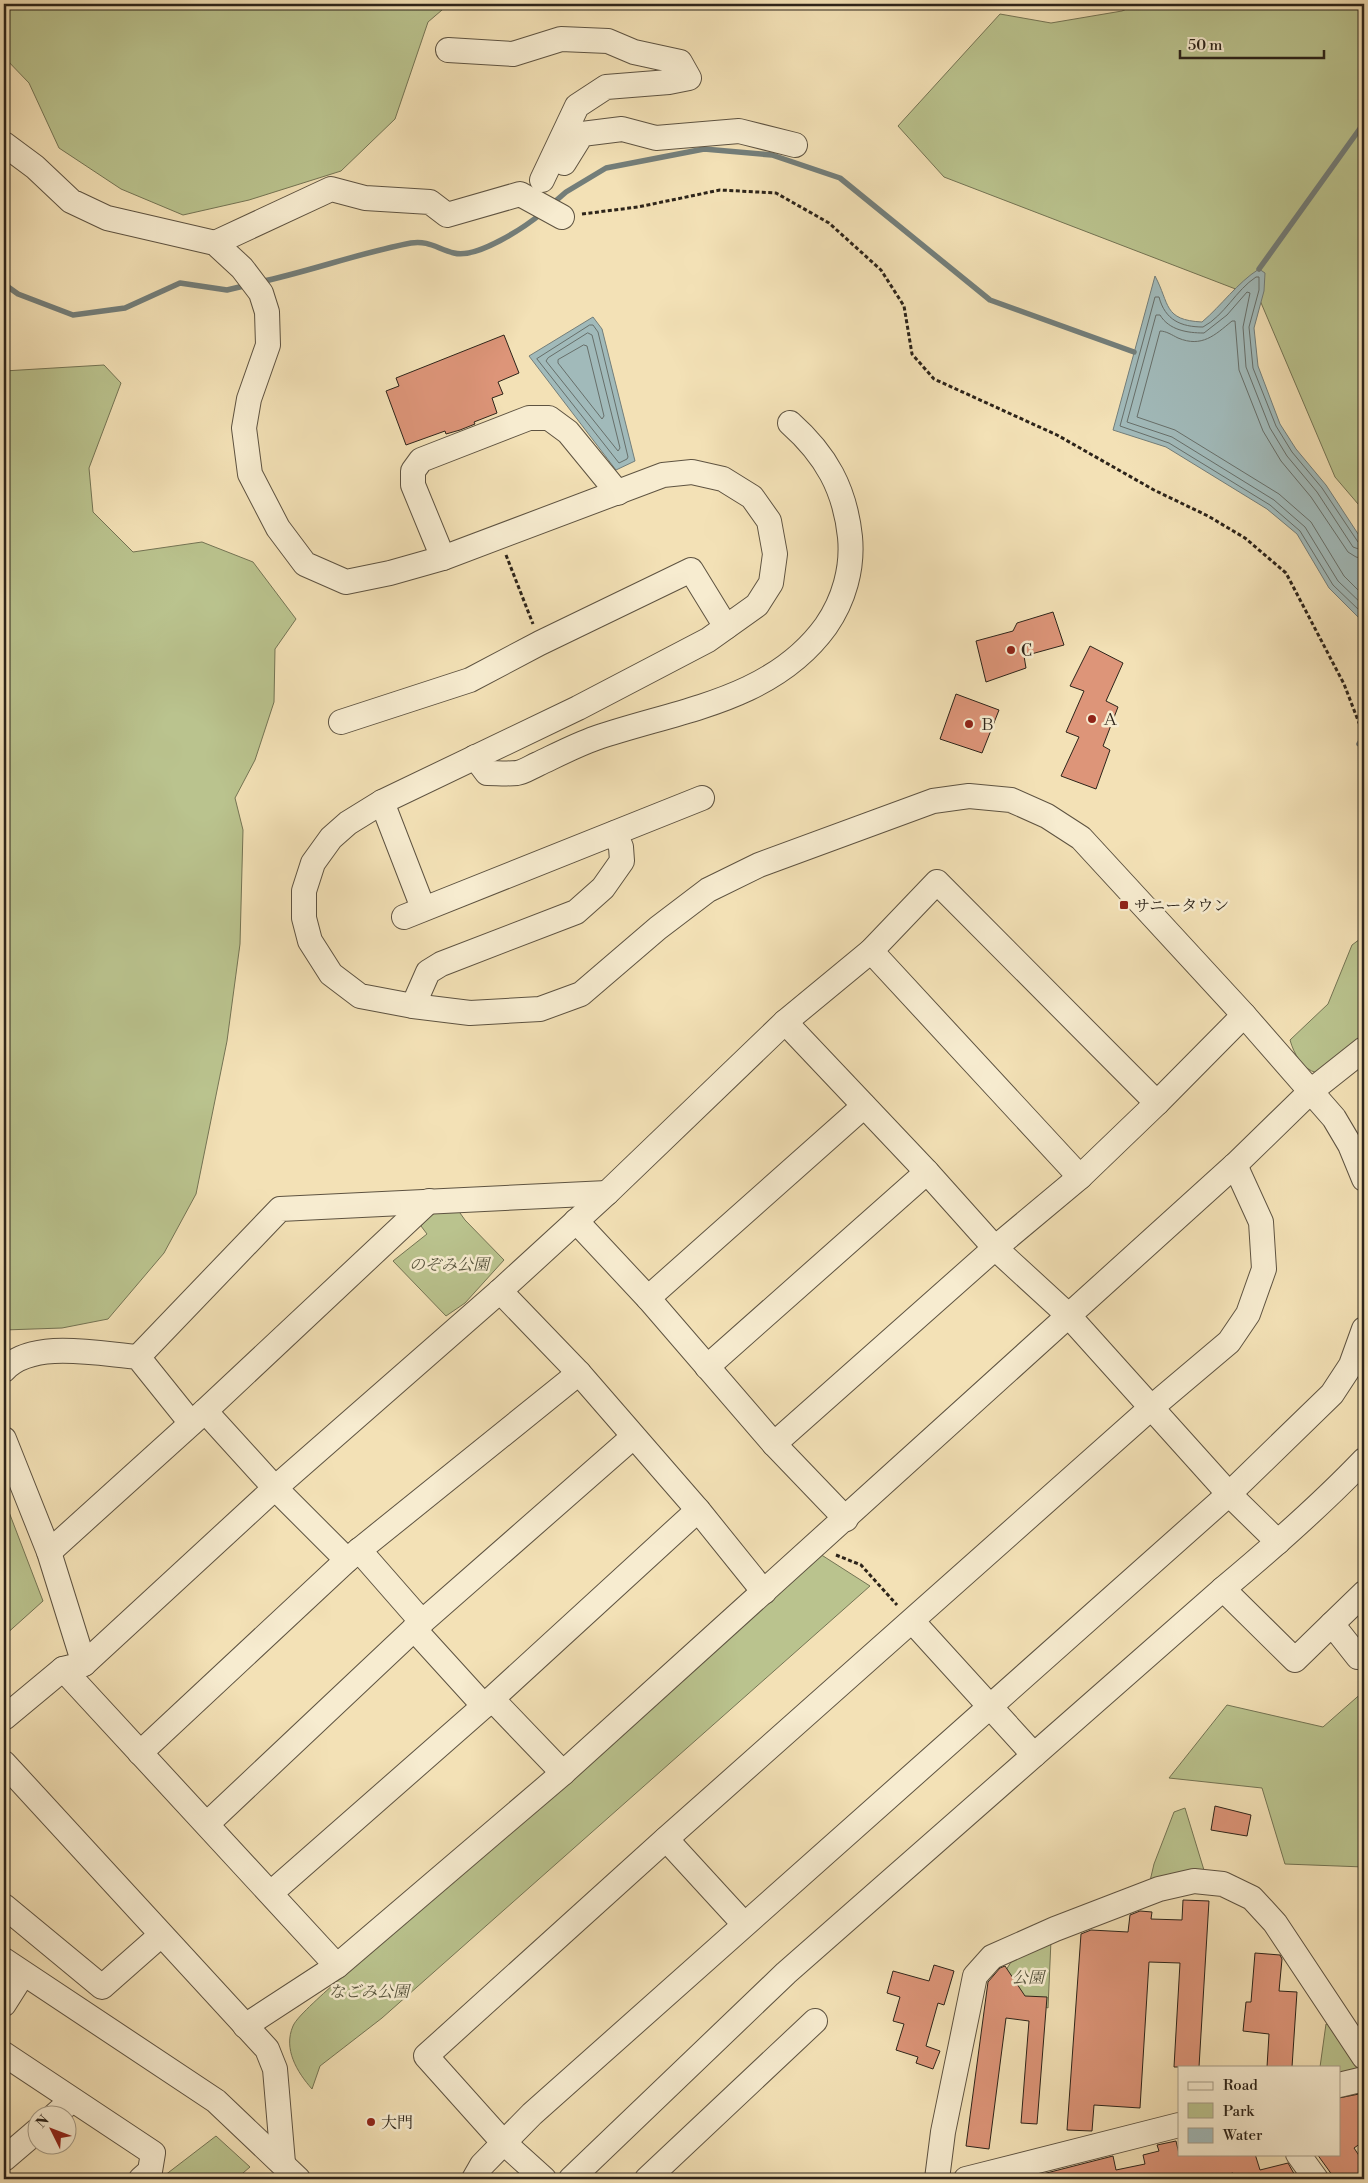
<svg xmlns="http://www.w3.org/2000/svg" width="1368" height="2183" viewBox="0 0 1368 2183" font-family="'Libre Bodoni','Noto Serif JP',serif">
<rect width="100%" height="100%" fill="#f3e1b6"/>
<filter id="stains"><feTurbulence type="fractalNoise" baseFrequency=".004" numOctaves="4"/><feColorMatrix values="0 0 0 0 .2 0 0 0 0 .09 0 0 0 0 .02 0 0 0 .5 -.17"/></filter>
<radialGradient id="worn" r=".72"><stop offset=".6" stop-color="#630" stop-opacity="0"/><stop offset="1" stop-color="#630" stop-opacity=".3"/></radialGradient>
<g fill="#bac38e" stroke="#747454">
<polygon points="4,4 449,4 428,22 395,119 341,171 249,200 183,215 121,189 59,148 29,83 4,57"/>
<polygon points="1138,4 1364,4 1364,511 1335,477 1259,298 944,177 898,126 1000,14 1051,23 1122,11"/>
<polygon points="104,365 121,383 89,468 93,512 133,552 202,542 253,562 296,619 275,649 274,702 255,760 235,798 243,830 240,944 227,1041 196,1194 164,1253 108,1319 62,1328 4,1330 4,371"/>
<path d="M1364,936V1035L1344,1055L1317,1073C1302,1069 1294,1054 1290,1040L1328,1004L1352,945Z"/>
<polygon points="455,1206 465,1220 504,1260 465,1303 446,1316 393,1261 427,1234 421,1226 432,1212"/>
<polygon points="4,1499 43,1601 4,1636"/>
<path d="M820,1554L870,1586L382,2018L320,2066L312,2089C297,2072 283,2049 293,2026C297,2016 328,1990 337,1981Z"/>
<polygon points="1364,1691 1364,1867 1285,1864 1262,1788 1169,1778 1227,1705 1323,1727"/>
<polygon points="1185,1808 1207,1880 1150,1881 1154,1864 1174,1812"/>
<polygon points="1051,1940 1048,2008 1041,2005 1019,2007 1003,1975 1011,1962"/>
<polygon points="1326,2024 1332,2026 1364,2073 1339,2083 1339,2067 1320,2067"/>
<polygon points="216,2136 250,2167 236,2179 160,2179"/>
</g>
<g fill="#a1baba" stroke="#737e7a">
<path d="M1259,269L1265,273L1264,291L1254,328L1258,366L1280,424L1296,449L1326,485L1364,543V617H1358L1329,588L1297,534L1267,509L1166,447L1113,430L1155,276C1170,304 1163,320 1202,322C1222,305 1237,283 1259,269Z"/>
<polygon points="593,317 602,329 635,461 616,470 529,356"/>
</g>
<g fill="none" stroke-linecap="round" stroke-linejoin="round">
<g stroke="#676f6a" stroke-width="1">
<polygon points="590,325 593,325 598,332 628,457 627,459 619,463 537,359"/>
<polygon points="588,333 592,335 620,448 618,451 546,361 548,358"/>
<polygon points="584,345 587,346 604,416 602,419 558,363 558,360"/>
<path d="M1364,545L1358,542L1322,488L1292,452L1276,426L1253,368L1249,327L1259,290V277H1256C1236,290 1225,315 1203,327C1181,327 1165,320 1159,297H1155L1120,426L1169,443L1270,505L1300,531L1333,585L1360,611L1364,612"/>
<path d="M1364,551L1353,547L1317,492L1287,456L1270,428L1246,367L1243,327L1250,293L1247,292L1227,315L1204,333C1187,333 1169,330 1160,315H1156L1127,422L1172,437L1274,500L1305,527L1338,581L1364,606"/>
<path d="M1364,559L1356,557L1348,552L1311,497L1281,461L1263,431L1239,370L1235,321H1232C1215,335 1202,348 1178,338C1172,335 1166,331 1160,331L1137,417L1175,430L1279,494L1311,522L1344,576L1364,596"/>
</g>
<g stroke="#737e7a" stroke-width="5.5">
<polyline points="551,205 566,192 606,168 704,149 772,155 840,178 990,300 1134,352"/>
<polyline points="1259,269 1364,123"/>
<path d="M260,282C311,271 359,253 411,243C428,240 438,249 454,253C477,259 525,227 542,213"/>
<polyline points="4,284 18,294 73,315 125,308 180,283 227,290 248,285"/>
<polyline points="1359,744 1364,736"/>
</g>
</g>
<g fill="#dd9579" stroke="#2d241a">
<polygon points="504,335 519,373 498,382 503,394 492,398 497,413 474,422 475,424 460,430 446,434 445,431 406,445 386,391 399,386 396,378"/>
<polygon points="1053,612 1064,645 1024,656 1026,668 986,682 976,641 1013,631 1017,623"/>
<polygon points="1090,646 1123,663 1106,701 1118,707 1103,746 1110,750 1096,789 1061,776 1079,737 1066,732 1084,691 1070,686"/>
<polygon points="956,694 999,710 982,753 940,739"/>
<polygon points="1215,1806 1251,1815 1247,1836 1211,1830"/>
<polygon points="1183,1900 1209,1901 1199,2067 1174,2067 1180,1963 1149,1962 1140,2108 1094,2105 1092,2131 1067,2130 1081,1934 1091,1930 1128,1932 1130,1915 1140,1911 1152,1912 1151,1919 1182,1920"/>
<polygon points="1255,1953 1280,1955 1282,1959 1279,1991 1297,1992 1292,2067 1267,2067 1269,2034 1243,2031 1246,2002 1251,2002"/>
<polygon points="934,1965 954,1971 944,2005 938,2003 926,2046 940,2051 933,2069 916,2063 918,2057 896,2050 904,2024 893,2021 900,1997 887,1993 893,1971 929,1981"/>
<polygon points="1005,1966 1025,1996 1047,1997 1037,2124 1021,2123 1029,2021 1006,2018 989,2149 966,2146 988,1982 1000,1968"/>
<polygon points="1364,2093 1364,2141 1354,2148 1364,2163 1364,2179 1335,2179 1317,2154 1339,2154 1339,2098"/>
<polygon points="1176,2141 1179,2154 1255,2154 1260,2170 1288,2163 1297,2179 1234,2179 1233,2173 1207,2179 1027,2179 1027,2178 1113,2156 1116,2170 1145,2164 1143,2155 1159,2151 1157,2145"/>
</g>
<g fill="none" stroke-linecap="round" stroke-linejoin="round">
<g stroke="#5e5341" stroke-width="26">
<g id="minor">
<polyline points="448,50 513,54 561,39 608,41 634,52 680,62 689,78 669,82 606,87 577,106 542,180"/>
<polyline points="4,144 35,167 71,201 107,218 215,243 242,268 261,293 267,312 268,345 249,399 244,428 250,474 278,528 305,564 346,582 390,573 443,558 663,475 692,472 723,479 752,497 769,521 775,554 771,583 757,605 708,640 578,708 382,802 348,823 331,838 313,863 304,891 304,918 310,941 331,974 360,996 413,1006 470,1013 540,1009 581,994 658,928 708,890 759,865 933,801 969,796 1011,800 1047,816 1081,838 1244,1015 1334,1118 1350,1145 1364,1179"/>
<polyline points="564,163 582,134 622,129 656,138 739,131 795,145"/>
<polyline points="215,243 331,189 365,198 430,202 447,215 520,194 562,217"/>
<polyline points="443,558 413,485 413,471 421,460 529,418 549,418 568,432 618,493"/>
<polyline points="341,722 470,680 540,643 691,570 726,627"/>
<path d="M475,757L487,773C497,773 507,774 517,773C524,772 531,767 538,764C557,755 576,745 596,738C678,710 772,701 826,626C844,600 853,568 850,537C845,489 826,455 790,423"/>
<polyline points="382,802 423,908"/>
<polyline points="404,917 702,798"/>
<polyline points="871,951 1080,1177"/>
<polyline points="413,1006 428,972 441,964 576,912 603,888 622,861 621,847 615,833"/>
<polyline points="785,1022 927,1172 995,1248 1068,1315 1229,1494 1278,1542"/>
<polyline points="576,1221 648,1298 774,1444 846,1519"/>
<polyline points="500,1291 579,1373 698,1510 764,1592"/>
<polyline points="648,1298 864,1106"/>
<polyline points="138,1357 280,1209 607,1193"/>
<polyline points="707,1367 927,1172"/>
<path d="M4,1370C32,1339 99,1354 138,1357L191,1423"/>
<polyline points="205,1411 275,1488 347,1560"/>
<polyline points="4,1439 49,1552 84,1664"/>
<polyline points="774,1444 995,1248 1080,1177 1157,1103 1244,1015"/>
<polyline points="359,1550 422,1622"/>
<polyline points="49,1552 205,1411 429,1201"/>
<polyline points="1223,1589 1295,1660 1332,1624 1358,1657 1364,1656"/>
<polyline points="913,1622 1034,1755"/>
<polyline points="1332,1624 1364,1593"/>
<polyline points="414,1629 484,1706"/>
<polyline points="63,1669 337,1966"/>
<polyline points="492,1699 563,1773"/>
<polyline points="4,1718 63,1669 84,1664 275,1488 500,1291 607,1193 785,1022 871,951 937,882 1157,1103"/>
<polyline points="140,1753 347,1560 579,1373"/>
<polyline points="4,1763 267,2049 275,2069 283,2163"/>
<polyline points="207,1824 414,1629 633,1437"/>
<polyline points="666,1839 744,1924"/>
<polyline points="271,1893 484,1706 698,1510"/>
<polyline points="4,1906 102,1987 161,1935"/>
<polyline points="4,1960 216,2101 298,2179"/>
<polyline points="4,2004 23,1974"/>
<polyline points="245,2026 337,1966 563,1773 1235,1165 1311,1091 1364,1049"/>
<polyline points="4,2054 153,2153 150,2171 141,2179"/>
<polyline points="1339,2085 1364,2079"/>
<polyline points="54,2116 72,2100"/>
<polyline points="1298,2154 1316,2179"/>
<polyline points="4,2159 38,2130"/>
<polyline points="474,2179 482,2165 532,2114 1229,1494 1332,1394 1351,1365 1364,1329"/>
<polyline points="544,2179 503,2142 426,2056 666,1839 1152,1407 1229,1342 1248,1314 1264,1269 1261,1222 1235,1165"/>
<path d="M571,2179L786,1973L1223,1589C1272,1548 1320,1506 1364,1460"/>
<polyline points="647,2179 815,2021"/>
<polyline points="937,2179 943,2132 975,1976 992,1957 1055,1929 1159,1889 1194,1881 1223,1884 1252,1898 1275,1923 1364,2057"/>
<polyline points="966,2179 1179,2125"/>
</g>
</g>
<g stroke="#2d241a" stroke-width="3" stroke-dasharray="4 2.5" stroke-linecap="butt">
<polyline points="582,214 638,207 720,190 776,193 829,223 881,270 904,306 912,354 934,379 1057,435 1154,490 1208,516 1245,538 1286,573 1344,684 1359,723 1364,725"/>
<polyline points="506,555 533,624"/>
<polyline points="836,1555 861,1565 897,1605"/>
</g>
<use href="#minor" stroke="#f7ecd0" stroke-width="24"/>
</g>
<g fill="#8f2418" stroke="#f7ecd0" stroke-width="2">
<circle cx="1011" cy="650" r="5"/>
<circle cx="1092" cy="719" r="5"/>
<circle cx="969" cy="724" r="5"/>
<rect x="1119" y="900" width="10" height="10" rx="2.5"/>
<circle cx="371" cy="2122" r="5"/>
</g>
<g text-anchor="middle" stroke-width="5" stroke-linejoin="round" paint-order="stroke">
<g font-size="16" fill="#2d241a" stroke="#f7ecd0" text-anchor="start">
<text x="1021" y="656">C</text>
<text x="1102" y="725">Ａ</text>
<text x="979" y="730">Ｂ</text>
<text x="1134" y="911">サニータウン</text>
<text x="381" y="2128">大門</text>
</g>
<g font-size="16" font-style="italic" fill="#57543d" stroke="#f7ecd0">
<text x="449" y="1270">のぞみ公園</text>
<text x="1028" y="1983">公園</text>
<text x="369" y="1997">なごみ公園</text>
</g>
</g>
<rect width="1368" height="2183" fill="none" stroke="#f3e1b6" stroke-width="20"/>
<rect x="5" y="5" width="1358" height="2173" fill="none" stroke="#2d241a" stroke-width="2.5"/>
<rect x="10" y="10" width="1348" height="2163" fill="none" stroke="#2d241a"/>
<rect x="1178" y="2066" width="162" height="90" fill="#f7ecd0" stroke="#a69c87"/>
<rect x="1188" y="2082" width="25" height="8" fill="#f7ecd0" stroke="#a69c87"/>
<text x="1223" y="2090" font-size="15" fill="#2d241a">Road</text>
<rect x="1188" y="2103" width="25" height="15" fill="#bac38e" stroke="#a69c87"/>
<text x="1223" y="2116" font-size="15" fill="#2d241a">Park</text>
<rect x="1188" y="2128" width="25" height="15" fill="#a1baba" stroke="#a69c87"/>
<text x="1223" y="2140" font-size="15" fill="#2d241a">Water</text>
<g transform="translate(52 2130) rotate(312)"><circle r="24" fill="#f7ecd0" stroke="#a69c87"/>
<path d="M0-4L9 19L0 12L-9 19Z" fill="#8f2418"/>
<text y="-8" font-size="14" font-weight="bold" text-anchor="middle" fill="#2d241a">N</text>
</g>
<path d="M1180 50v8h144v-8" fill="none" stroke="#2d241a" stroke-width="2.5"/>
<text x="1188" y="50" font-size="15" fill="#2d241a" stroke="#f7ecd0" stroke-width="4" paint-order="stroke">50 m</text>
<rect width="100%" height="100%" filter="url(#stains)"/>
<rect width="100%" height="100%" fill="url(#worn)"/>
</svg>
